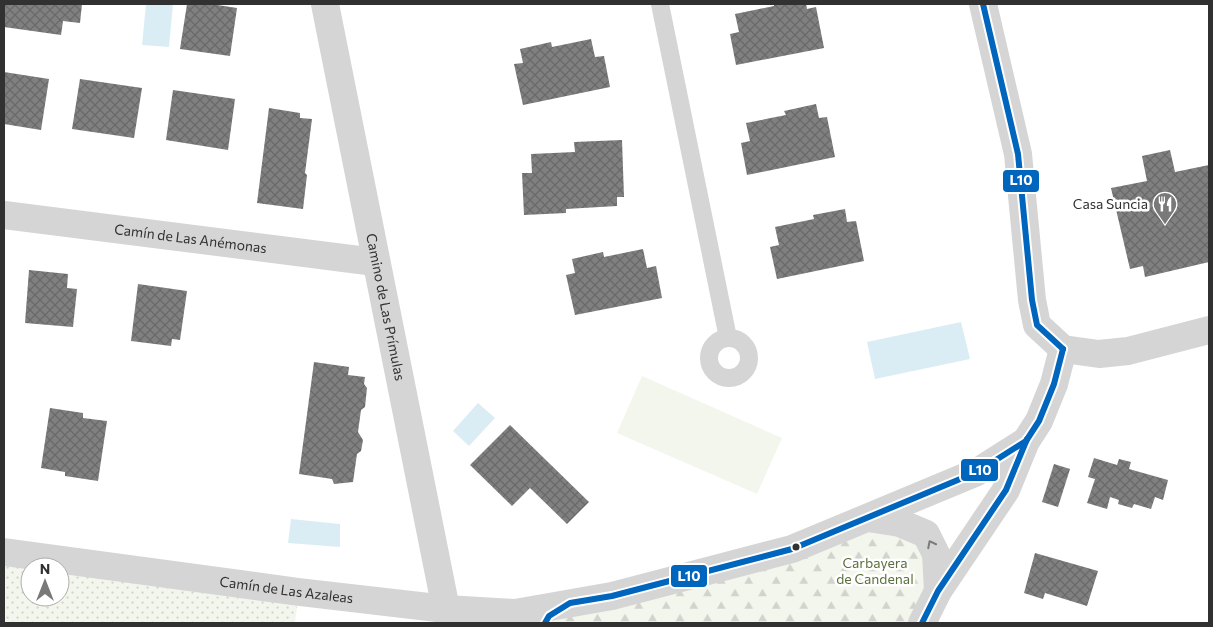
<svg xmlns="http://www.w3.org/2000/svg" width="1213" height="627" viewBox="0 0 1213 627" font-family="Commissioner,sans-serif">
<defs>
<pattern id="forest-firs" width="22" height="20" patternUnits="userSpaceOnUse" patternTransform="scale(1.25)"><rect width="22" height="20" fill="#f3f6ed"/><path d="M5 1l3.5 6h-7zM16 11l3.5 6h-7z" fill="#d1d3cc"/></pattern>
<pattern id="park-dots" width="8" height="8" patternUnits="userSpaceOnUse" patternTransform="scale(1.25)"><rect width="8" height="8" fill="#f3f6ed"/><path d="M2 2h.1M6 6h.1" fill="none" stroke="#d1d3cc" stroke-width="1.8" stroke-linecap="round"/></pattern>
<pattern id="building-cross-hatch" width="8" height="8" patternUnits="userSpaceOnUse" patternTransform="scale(1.25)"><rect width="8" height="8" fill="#808080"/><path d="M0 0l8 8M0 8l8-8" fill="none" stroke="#696969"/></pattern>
</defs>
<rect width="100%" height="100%" fill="#fff"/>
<polygon fill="#f3f6ed" points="642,376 782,438 757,494 617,433"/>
<polygon fill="url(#forest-firs)" points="868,518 936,554 922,623 545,623 549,616"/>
<path fill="url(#park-dots)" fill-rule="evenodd" d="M4,552L299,592L295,623H4ZM30,567H60V597H30Z"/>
<g fill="#dbedf4">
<polygon points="146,4 173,4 169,47 142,45"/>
<polygon points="961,322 970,359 875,379 867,342"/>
<polygon points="478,403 495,418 469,446 453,431"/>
<polygon points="291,519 340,524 340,547 288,543"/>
</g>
<g fill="url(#building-cross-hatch)">
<polygon points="5,4 82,4 80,23 63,21 61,35 4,27"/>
<polygon points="187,4 211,4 237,8 230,56 180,49"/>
<polygon points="774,4 806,4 807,9 816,7 824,48 736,65 730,34 739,32 735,14 774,6"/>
<polygon points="591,39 595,57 604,56 610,87 523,105 514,64 523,63 520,49 551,42 552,47"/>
<polygon points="4,72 49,79 41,130 4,124"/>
<polygon points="80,79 142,88 134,138 72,129"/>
<polygon points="173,90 235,99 228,150 166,140"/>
<polygon points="816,104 819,118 827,117 835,157 747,175 741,143 750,141 746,123 786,115 784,111"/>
<polygon points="269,108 300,113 300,118 312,119 305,173 307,175 303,209 257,203"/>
<polygon points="622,140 624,197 617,197 617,206 566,209 566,213 524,215 522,173 532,173 531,154 575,152 574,142"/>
<polygon points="1170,150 1175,172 1209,165 1209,262 1145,277 1143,266 1130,269 1111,188 1147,181 1142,156"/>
<polygon points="845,209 847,222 856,221 864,261 777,279 770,247 779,245 775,227 814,219 813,215"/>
<polygon points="643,249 647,268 656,266 662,298 575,315 566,275 575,273 572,259 603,252 604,257"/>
<polygon points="29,270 68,274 67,288 77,289 73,327 25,323"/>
<polygon points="138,284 187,291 180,340 172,339 171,346 131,341"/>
<polygon points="314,362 349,367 348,375 365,377 364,384 367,388 365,407 361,410 358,432 363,440 361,451 357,454 353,482 334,484 332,479 299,474"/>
<polygon points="50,408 83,413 83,418 107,421 98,481 65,476 65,472 41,468"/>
<polygon points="510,425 589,502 567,524 530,488 512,506 470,465"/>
<polygon points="1094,458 1117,465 1119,459 1131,462 1129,469 1168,480 1163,500 1155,497 1151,509 1134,504 1132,508 1118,504 1119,500 1110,497 1107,509 1087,503 1095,479 1088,477"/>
<polygon points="1054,464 1070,469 1058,507 1042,502"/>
<polygon points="1035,553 1098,571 1087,606 1045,593 1043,599 1024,593"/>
</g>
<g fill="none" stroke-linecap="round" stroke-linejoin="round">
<g stroke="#d5d5d5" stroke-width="18">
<polyline points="660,4 728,338"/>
<circle cx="729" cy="358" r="20"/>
</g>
<g stroke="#d5d5d5" stroke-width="28">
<path id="s1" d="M325,4L446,609L461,615"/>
<polyline points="983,4 1018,154 1032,300 1037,325 1063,349 1099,354 1128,351 1209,330"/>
<path id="s2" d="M4,215L375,262"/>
<polyline points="868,518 900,523 926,534 936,554 938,591"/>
<path id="s3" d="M4,552L299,592L446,609L515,613L612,596L792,549L977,472L1026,441L1039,421L1054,384L1063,349"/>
<polyline points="922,623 938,591 1006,490 1026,441"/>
</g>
<g stroke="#fff" stroke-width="10">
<g id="bus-1">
<polyline points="983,4 1018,154 1032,300 1037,325 1063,349"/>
<polyline points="545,623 549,616 570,603 612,596 792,549 977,472 1026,441 1039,421 1054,384 1063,349"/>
<polyline points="922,623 938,591 1006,490 1027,439"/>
</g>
</g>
<use href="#bus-1" stroke="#0065bd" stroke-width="6"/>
</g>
<defs><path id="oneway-chevron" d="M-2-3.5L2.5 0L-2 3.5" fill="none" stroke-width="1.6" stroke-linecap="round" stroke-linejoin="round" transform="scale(1.25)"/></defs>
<use stroke="#7b7b7b" href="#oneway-chevron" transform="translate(931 544) rotate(-117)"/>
<defs>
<g id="restaurant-pin" transform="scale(1.25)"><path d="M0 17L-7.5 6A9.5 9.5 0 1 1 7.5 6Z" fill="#797979" stroke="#fff"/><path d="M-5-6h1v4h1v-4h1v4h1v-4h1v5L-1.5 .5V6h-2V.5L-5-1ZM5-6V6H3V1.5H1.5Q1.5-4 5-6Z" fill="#fff"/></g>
</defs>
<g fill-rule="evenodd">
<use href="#restaurant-pin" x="1165" y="204"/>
</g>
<circle fill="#313131" stroke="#fff" stroke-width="2" cx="796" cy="547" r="4.5"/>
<g text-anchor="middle" stroke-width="5" stroke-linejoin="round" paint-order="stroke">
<g font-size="14" fill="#313131" stroke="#fff" text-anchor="end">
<text x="1148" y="209">Casa Suncia</text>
</g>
<g font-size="14" fill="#313131" stroke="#fff">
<text dy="5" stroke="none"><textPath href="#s2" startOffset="188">Camín de Las Anémonas</textPath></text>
<text dy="5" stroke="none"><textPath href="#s1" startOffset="309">Camino de Las Prímulas</textPath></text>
<text dy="5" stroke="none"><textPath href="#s3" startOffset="285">Camín de Las Azaleas</textPath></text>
</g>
<g font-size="14" fill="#5a703b" stroke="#fff">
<text x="875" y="568">Carbayera<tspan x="875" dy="16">de Candenal</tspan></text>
</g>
</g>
<g stroke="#fff" stroke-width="2">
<rect x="1002" y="169" width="38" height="24" rx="5" fill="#0065bd"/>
<rect x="960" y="458" width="39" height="24" rx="5" fill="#0065bd"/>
<rect x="670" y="564" width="38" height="24" rx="5" fill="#0065bd"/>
</g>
<g font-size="14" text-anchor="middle" font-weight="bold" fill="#fff">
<text x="1021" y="185">L10</text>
<text x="980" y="475">L10</text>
<text x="689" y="581">L10</text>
</g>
<rect width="1213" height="627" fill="none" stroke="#313131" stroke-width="10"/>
<g transform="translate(45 582)"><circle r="24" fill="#ffffff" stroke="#adadad"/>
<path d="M0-4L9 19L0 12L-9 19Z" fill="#797979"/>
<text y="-8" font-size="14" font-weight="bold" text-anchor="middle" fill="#313131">N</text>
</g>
</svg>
